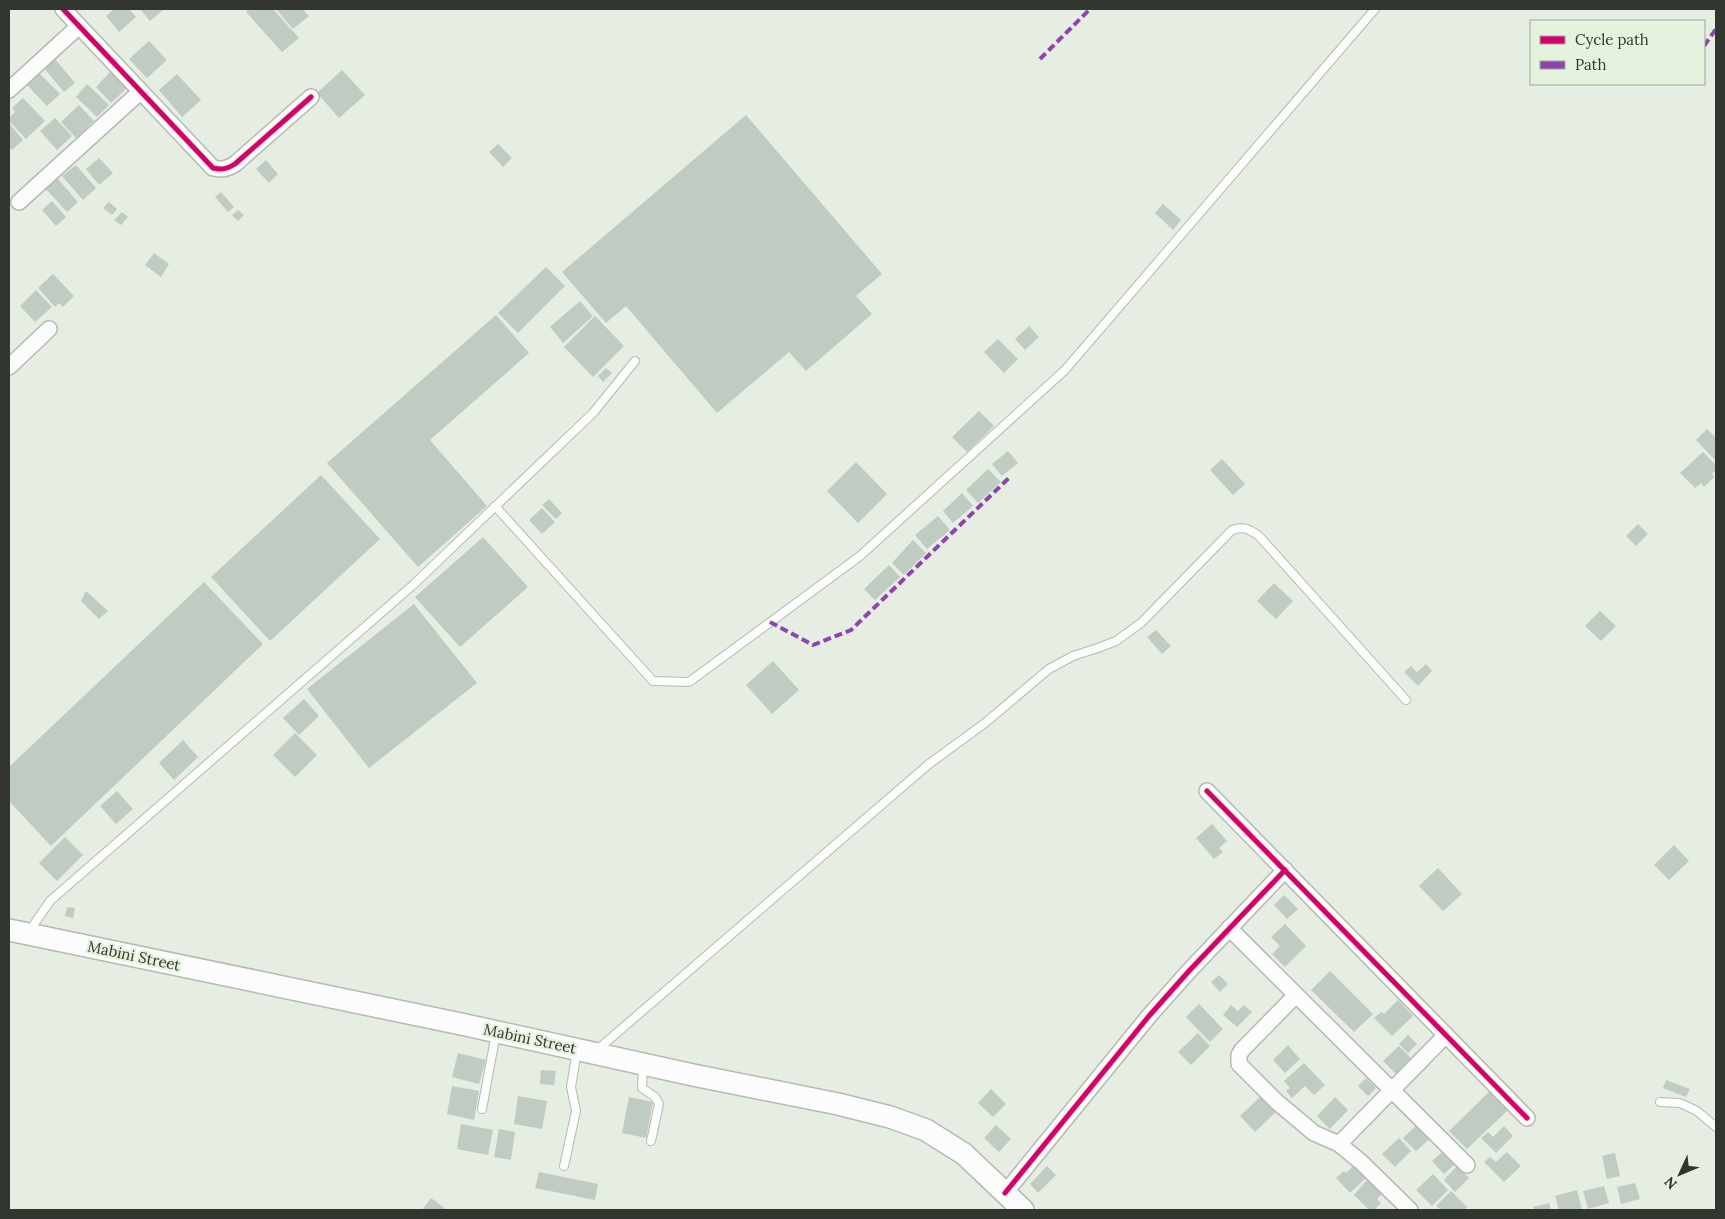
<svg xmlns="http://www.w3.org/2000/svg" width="1725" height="1219" viewBox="0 0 1725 1219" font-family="Lora,serif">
<rect width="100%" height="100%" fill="#e6ede2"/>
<g fill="#c0ccc2">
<polygon points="114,9 129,9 136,17 119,32 106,16"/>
<polygon points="140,9 162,9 163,10 150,21"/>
<polygon points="250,9 273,9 299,38 282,52 246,12"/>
<polygon points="276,9 302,9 309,16 293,29"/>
<polygon points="149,41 167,60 147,78 129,59"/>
<polygon points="54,58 75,83 64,92 43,67"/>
<polygon points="342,70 365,95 339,118 317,93"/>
<polygon points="111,71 127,88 111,103 96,87"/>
<polygon points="39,73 60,94 47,106 27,85"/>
<polygon points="177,74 201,100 182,117 159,90"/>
<polygon points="87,84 109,105 97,117 76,97"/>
<polygon points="23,98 45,121 26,139 9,121 9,118 15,112 12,108"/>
<polygon points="79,105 94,121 76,138 61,122"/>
<polygon points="746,115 882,274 856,296 872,314 806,371 789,352 717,413 626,306 606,323 562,272"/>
<polygon points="55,118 72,136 57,150 40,131"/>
<polygon points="9,123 23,140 12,150 9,147"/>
<polygon points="498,144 512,158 503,167 489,152"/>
<polygon points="99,158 113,173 99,185 86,169"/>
<polygon points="266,160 278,174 269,183 256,169"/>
<polygon points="76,165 96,188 83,200 62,176"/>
<polygon points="57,178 78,202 67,212 45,188"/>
<polygon points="221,192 234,207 228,212 215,197"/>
<polygon points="52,201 66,217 56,226 42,210"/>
<polygon points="109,202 117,209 112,215 103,208"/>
<polygon points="1163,204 1181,220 1173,230 1155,213"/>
<polygon points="238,210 244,215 238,221 232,215"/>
<polygon points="122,212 128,217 121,225 114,220"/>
<polygon points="154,253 169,264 161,277 145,265"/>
<polygon points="546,267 565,286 518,333 498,313"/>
<polygon points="53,274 74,296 63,307 59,303 55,307 38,288"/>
<polygon points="36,290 52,307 35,322 20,306"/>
<polygon points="580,301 593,316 563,343 550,327"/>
<polygon points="496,315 529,353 430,440 487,506 418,567 327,463"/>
<polygon points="595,316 624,346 593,377 564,347"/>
<polygon points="1029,326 1039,337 1025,350 1015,339"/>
<polygon points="998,339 1018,359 1004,373 984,352"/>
<polygon points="606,368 612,373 603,382 598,376"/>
<polygon points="979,411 994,426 967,452 952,437"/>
<polygon points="1707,429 1716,438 1715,460 1696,440"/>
<polygon points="1008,451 1018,463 1002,476 992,464"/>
<polygon points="1703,452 1716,465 1716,470 1712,474 1714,477 1704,487 1701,483 1695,488 1680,473"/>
<polygon points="1222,459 1245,484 1233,495 1210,470"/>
<polygon points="856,462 887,494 858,523 827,491"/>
<polygon points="988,469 1001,482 978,503 966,490"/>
<polygon points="321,475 380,539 270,641 211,577"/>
<polygon points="962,493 973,506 953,523 943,511"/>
<polygon points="549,499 562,513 556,519 542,505"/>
<polygon points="542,508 555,522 542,534 529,520"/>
<polygon points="938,516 950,530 927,549 915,535"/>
<polygon points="1638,524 1648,534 1636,546 1626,536"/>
<polygon points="483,537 528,587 460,647 415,597"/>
<polygon points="913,540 926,553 904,575 892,563"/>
<polygon points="889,565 900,577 875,600 864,589"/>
<polygon points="204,582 263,644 51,846 9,801 9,767"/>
<polygon points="1274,583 1293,601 1276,619 1257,601"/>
<polygon points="86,591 108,611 99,619 81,601"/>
<polygon points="414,604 477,683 369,768 307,689"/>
<polygon points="1600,611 1616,626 1601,641 1585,626"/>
<polygon points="1156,630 1171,646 1162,654 1147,637"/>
<polygon points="773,661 799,690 772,714 746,685"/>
<polygon points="1426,664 1432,671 1418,686 1404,672 1411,666 1417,672"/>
<polygon points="304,699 319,716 299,735 283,718"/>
<polygon points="295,733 317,755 295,777 273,755"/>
<polygon points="183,740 198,757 174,780 159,763"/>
<polygon points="117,791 133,809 116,824 100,806"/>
<polygon points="1212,824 1227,841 1219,848 1223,852 1214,859 1196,838"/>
<polygon points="65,837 83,855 57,881 39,863"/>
<polygon points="1674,845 1689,861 1669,880 1654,865"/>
<polygon points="1438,868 1462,894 1443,911 1419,886"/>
<polygon points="1284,895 1298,909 1287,919 1274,905"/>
<polygon points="67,907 75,908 73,918 65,916"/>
<polygon points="1285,924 1306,946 1285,967 1272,954 1280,946 1271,937"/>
<polygon points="1330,971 1373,1014 1354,1032 1311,990"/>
<polygon points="1219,975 1228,984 1220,992 1211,982"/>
<polygon points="1398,1000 1413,1016 1392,1036 1374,1018 1381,1012 1384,1014"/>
<polygon points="1199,1004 1223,1029 1210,1042 1186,1017"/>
<polygon points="1231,1005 1238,1011 1244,1005 1252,1012 1237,1027 1223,1015"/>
<polygon points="1198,1033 1210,1046 1191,1065 1178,1052"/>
<polygon points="1408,1035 1417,1044 1408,1053 1399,1044"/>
<polygon points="1288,1045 1300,1059 1285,1073 1273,1060"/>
<polygon points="1399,1046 1413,1060 1397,1075 1383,1061"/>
<polygon points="458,1053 486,1060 479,1084 452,1077"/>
<polygon points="1304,1063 1325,1085 1314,1095 1305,1086 1292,1098 1286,1091 1290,1088 1284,1081"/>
<polygon points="541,1070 556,1071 554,1085 540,1084"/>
<polygon points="1366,1078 1376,1088 1368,1096 1358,1086"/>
<polygon points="1666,1080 1690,1089 1686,1097 1663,1088"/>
<polygon points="452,1086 479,1091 474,1120 447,1114"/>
<polygon points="991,1089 1006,1104 993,1117 978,1103"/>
<polygon points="1490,1091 1508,1110 1467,1149 1449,1131"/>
<polygon points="518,1096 547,1101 542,1129 514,1124"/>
<polygon points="1261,1096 1276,1112 1255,1132 1240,1116"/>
<polygon points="629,1097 653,1102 646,1138 622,1133"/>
<polygon points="1335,1097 1348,1110 1330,1129 1317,1116"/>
<polygon points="1419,1123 1432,1137 1416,1151 1403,1138"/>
<polygon points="461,1124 493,1130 488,1155 457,1149"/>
<polygon points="996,1125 1011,1139 999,1152 984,1138"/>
<polygon points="1504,1126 1513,1136 1496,1153 1481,1138 1488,1132 1493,1137"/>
<polygon points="499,1129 515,1132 511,1160 494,1157"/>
<polygon points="1399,1138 1411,1151 1395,1167 1382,1154"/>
<polygon points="1443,1151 1455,1164 1444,1174 1432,1161"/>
<polygon points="1507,1152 1521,1166 1504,1182 1484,1162 1490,1157 1496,1162"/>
<polygon points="1615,1153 1620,1176 1607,1179 1602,1156"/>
<polygon points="1356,1163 1368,1176 1350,1193 1336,1178 1344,1171 1346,1173"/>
<polygon points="1047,1166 1056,1175 1038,1193 1030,1184"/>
<polygon points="1457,1166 1469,1178 1455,1192 1444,1180"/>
<polygon points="539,1172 598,1184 595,1200 535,1188"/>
<polygon points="1433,1174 1448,1190 1432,1206 1416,1190"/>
<polygon points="1368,1179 1385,1191 1377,1199 1381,1203 1374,1210 1369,1210 1354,1195"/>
<polygon points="1635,1183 1640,1199 1621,1204 1617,1187"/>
<polygon points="1604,1186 1609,1203 1588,1209 1583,1191"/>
<polygon points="1577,1190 1582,1210 1559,1210 1555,1196"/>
<polygon points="1451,1191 1467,1207 1464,1210 1441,1210 1436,1206"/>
<polygon points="431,1198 447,1210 422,1210"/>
<polygon points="1549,1203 1551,1210 1534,1210 1533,1207"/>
</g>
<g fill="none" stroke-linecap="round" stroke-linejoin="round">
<g stroke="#b5bab2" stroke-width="10">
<g id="service">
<polyline points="495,506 653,681 689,682 860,556 1065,370 1375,9"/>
<polyline points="28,933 50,901 413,585 593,413 635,361"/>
<path d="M597,1050L929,764L985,723L1049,669L1073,656L1098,648L1116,641L1141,623L1232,530C1244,526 1249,529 1259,536L1406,700"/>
<polyline points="643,1066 642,1088 655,1097 659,1104 651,1141"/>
<polyline points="1660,1102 1680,1103 1697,1111 1716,1127"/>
<polyline points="482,1109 496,1033"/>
<polyline points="564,1166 576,1111 571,1087 577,1051"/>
</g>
</g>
<g stroke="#b5bab2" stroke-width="18">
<g id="minor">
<path d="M63,9L213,168C222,170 227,169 235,164L311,97"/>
<polyline points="9,90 79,26"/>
<polyline points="19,202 140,92"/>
<polyline points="9,367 49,329"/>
<polyline points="1207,791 1527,1118"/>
<polyline points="1229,928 1467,1165"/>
<polyline points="1296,995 1242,1050 1239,1055 1239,1064 1277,1102 1314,1133 1339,1144 1361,1162 1410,1210"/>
<polyline points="1339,1144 1446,1035"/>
<polyline points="1005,1193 1149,1016 1189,971 1285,870"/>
</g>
</g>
<g stroke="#b5bab2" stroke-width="24">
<polyline id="secondary" points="9,930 461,1024 693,1075 838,1104 890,1117 926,1130 964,1154 1023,1210"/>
</g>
<use href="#service" stroke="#fbfcfb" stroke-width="8"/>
<use href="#minor" stroke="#fbfcfb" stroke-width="15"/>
<use href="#secondary" stroke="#fbfcfb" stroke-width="21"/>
<g stroke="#8e44ad" stroke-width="4" stroke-dasharray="8 4" stroke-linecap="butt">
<polyline points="1704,46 1716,29"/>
<polyline points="1040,59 1090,9"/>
<polyline points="770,622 813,645 851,630 1011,476"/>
</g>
<g stroke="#e5f2dd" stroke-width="8">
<g id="cycleway">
<path d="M63,9L213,168C222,170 227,169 235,164L311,97"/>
<polyline points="1207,791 1527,1118"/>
<polyline points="1005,1193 1149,1016 1189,971 1285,870"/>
</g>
</g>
<use href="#cycleway" stroke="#d6006c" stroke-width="5"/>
</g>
<g text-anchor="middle" stroke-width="4.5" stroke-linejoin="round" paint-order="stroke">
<g font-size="15" fill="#31362e" stroke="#e5f2dd">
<text transform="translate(134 956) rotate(12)" y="5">Mabini Street</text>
<text transform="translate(530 1039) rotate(12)" y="5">Mabini Street</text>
</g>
</g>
<rect width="1725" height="1219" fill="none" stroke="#31362e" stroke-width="20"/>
<rect x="1530" y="20" width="175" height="65" fill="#e5f2dd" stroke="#9da797"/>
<rect x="1540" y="36" width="25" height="8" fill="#d6006c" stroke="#9da797"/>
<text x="1575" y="45" font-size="15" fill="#31362e">Cycle path</text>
<rect x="1540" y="61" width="25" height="8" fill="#8e44ad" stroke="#9da797"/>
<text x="1575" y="70" font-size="15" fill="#31362e">Path</text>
<g transform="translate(1680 1174) rotate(226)" stroke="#e5f2dd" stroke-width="4" paint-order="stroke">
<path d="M0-4L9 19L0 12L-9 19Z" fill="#31362e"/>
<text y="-8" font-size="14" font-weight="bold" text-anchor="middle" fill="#31362e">N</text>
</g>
</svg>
